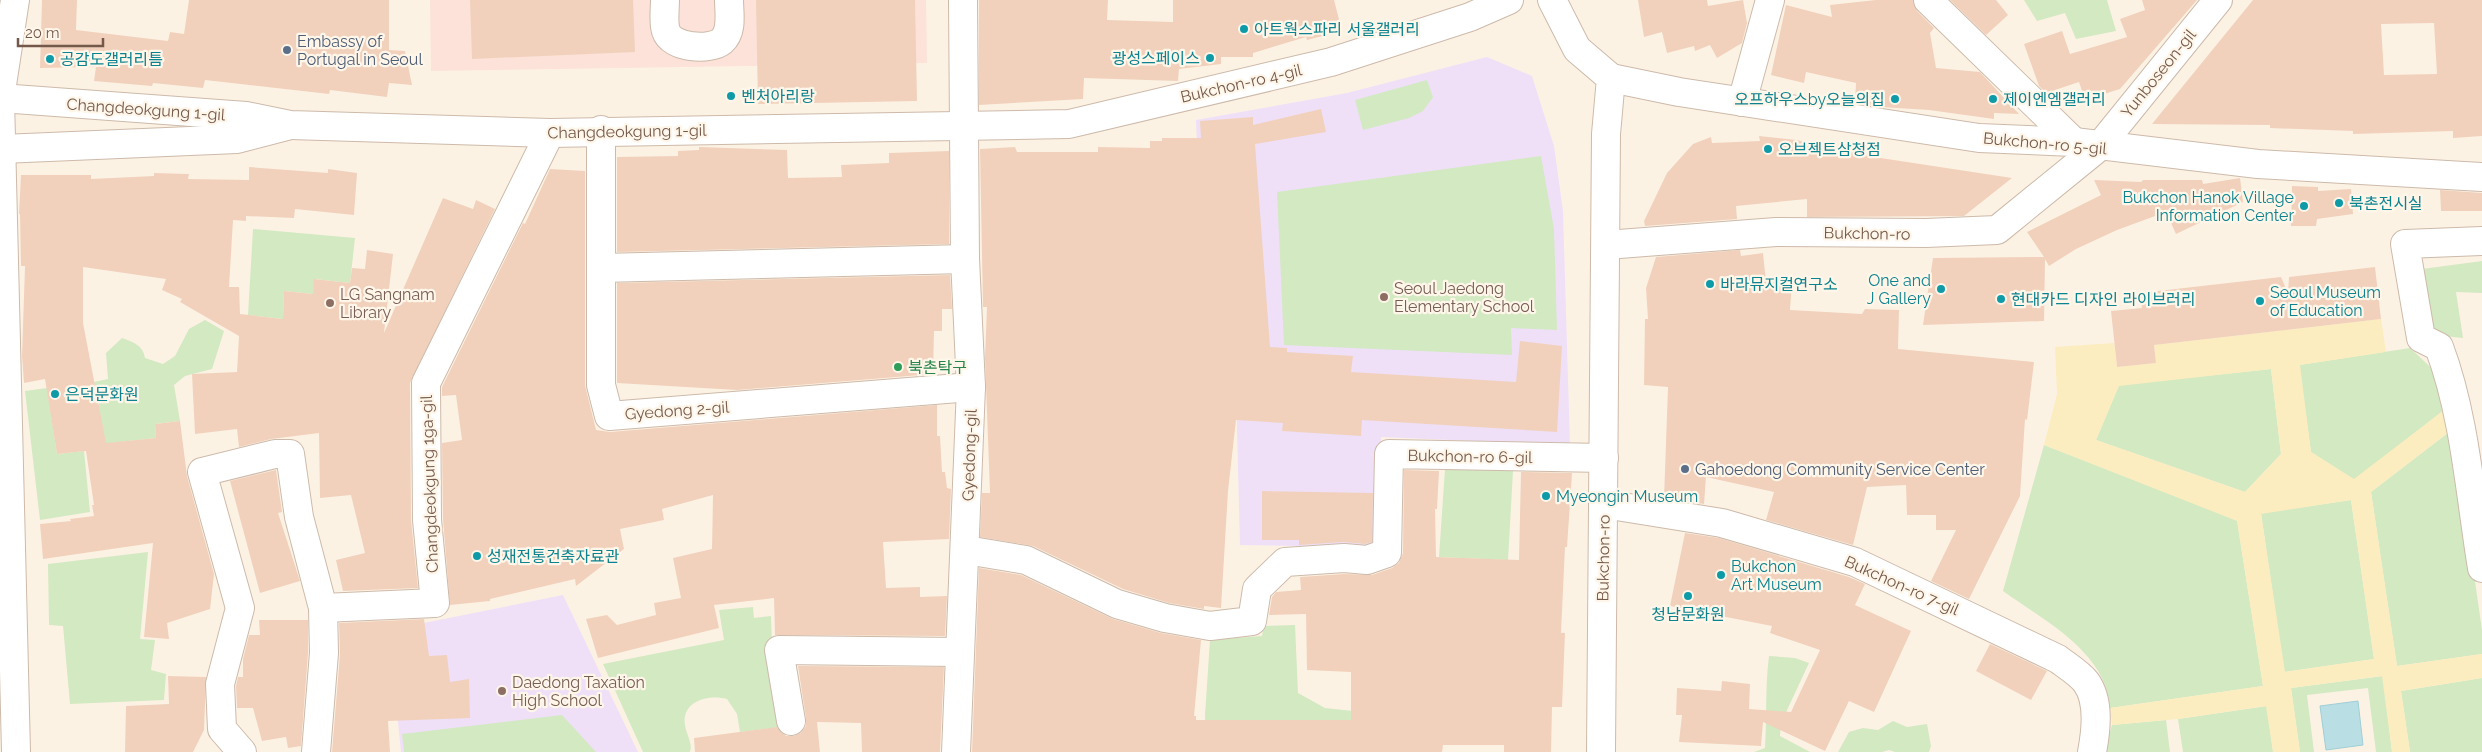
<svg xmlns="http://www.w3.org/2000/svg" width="2482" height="752" viewBox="0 0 2482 752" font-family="Raleway,'Noto Sans KR',sans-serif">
<rect width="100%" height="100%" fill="#fcf2e4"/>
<polygon fill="#fce2d8" points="430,0 926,0 927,63 431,71"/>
<g fill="#efe0f8">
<polygon points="1487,57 1532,76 1554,146 1563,211 1570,445 1381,437 1377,547 1240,545 1236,392 1206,383 1196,120 1347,93"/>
<polygon points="563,595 638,752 401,752 389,630"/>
</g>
<g fill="#d2e9c2">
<polygon points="2024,0 2107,0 2116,31 2076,39 2065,13 2037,21"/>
<polygon points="1427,80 1433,97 1423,111 1409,118 1363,130 1355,100"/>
<polygon points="1541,156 1554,229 1557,330 1511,328 1512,355 1284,345 1277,192"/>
<polygon points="253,229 355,238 350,283 315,279 313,294 284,291 283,319 248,315"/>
<polygon points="2482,261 2482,293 2456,292 2463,338 2434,335 2422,269"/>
<path d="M205,320L224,331L212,369L185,376L174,385L180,421L155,424L156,438L83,446L76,409L99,405L94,382L108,379L106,353L122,338C133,342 143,345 145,358L163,364L175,356L189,329Z"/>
<polygon points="2410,348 2441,377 2448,407 2354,480 2311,452 2299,365"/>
<polygon points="2271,369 2281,454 2245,492 2096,440 2119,385"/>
<polygon points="47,388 57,454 84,451 90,512 40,520 25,391"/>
<polygon points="2453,429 2482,630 2482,654 2397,666 2371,492"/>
<path d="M2044,445L2237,520L2263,686L2110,708C2107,652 2043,620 2003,591Z"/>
<polygon points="1445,469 1513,471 1508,560 1439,557"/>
<polygon points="2351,500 2374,659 2284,672 2261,513"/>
<polygon points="148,552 140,639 155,640 151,670 166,674 164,700 70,704 63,626 49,625 48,564"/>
<path d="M753,607L754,618L771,616L772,646L787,726L740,732L737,714L727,699C709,694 681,701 685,725C686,734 693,743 690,752H643L603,664L724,640L719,610Z"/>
<polygon points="1295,625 1298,693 1325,708 1391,715 1206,752 1205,715 1210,640 1262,636 1264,626"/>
<path d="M1769,656L1795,658L1809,663L1781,723L1780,736L1810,752H1754L1765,748C1767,717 1765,687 1769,656Z"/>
<polygon points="2383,676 2392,752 2376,752 2368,688 2307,695 2314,752 2300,752 2291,688"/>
<polygon points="2482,678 2482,752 2410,752 2401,691"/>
<polygon points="2267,706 2273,752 2183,752 2178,719"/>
<polygon points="562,715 596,752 404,752 402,734"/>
<polygon points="2166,720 2170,752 2104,752 2112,725"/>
<polygon points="1893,721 1907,727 1927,724 1931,746 1929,752 1895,752 1889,750 1882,752 1838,752 1849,732 1863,728 1878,730"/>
</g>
<path fill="#fbedbf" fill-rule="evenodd" d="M2381,319L2386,352L2300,365L2311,452L2354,479L2448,407L2453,429L2371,492L2397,666L2482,654V678L2401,691L2410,752H2392L2382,676L2291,688L2300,752H2273L2266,706L2178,719L2112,725L2110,708L2263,686L2237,521L2044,445L2057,394L2055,347L2114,343L2117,367L2156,363L2154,345ZM2271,369L2281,454L2245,492L2096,440L2119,386ZM2351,500L2374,659L2285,672L2261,514Z"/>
<polygon fill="#b9dfe5" stroke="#9fced7" points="2358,701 2363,745 2326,750 2320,706"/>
<g fill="#f1d1bc" fill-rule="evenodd">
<polygon points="42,0 77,0 76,30 168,41 170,32 184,34 189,0 389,0 389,50 405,51 412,85 389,83 387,97 330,90 329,94 205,80 203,88 153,83 152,86 94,81 96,67 40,68"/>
<polygon points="470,0 633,0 635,52 472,59"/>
<polygon points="756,0 915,0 917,101 758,104"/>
<polygon points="979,0 1108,0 1107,20 1173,22 1173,0 1334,0 1342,31 1307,40 1306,37 1253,53 1253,57 1221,57 1221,64 1179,69 1178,81 1084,78 1083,99 979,105"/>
<polygon points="1638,0 1707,0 1708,6 1743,0 1747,23 1742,43 1717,58 1710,45 1695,51 1694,46 1667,53 1662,32 1644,37"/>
<polygon points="1876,0 1913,0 1917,11 1934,28 1930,33 1936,68 1980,72 2019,114 1994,113 1994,119 1929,110 1880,107 1855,101 1856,83 1806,72 1804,83 1771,75 1786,5 1832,17 1830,5"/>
<polygon points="1950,0 1996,0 2008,15 1986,35"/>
<polygon points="2142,0 2197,0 2120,89 2085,100 2079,82 2046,93 2039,86 2024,44 2062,31 2070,54 2127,37 2120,19 2145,10"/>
<path d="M2253,0H2482V136L2453,138V131L2353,134V131L2270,128V125L2152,124ZM2434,23L2437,74L2384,75L2381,24Z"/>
<polygon points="1321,109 1326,132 1255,144 1270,347 1287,348 1287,352 1353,356 1351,372 1516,382 1520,341 1562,346 1557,432 1362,420 1361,436 1282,431 1283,423 1236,420 1228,491 1221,608 1204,606 1204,609 1169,603 1123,589 1033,546 980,537 982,493 990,493 985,358 987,307 983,307 980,149 1015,147 1017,152 1098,152 1098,147 1150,148 1150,141 1162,141 1162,138 1201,138 1200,121 1253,117 1253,125"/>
<polygon points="1759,136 1796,140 1861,153 1861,155 2012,178 1964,216 1807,217 1807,199 1736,206 1737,219 1645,226 1644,221 1667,173 1693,144 1711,137 1712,143 1760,141"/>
<polygon points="699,147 787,150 788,178 842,177 841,165 889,163 889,153 949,151 949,244 617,252 617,157 678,156 678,151 699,150"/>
<polygon points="249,167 328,173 328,169 357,173 354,215 295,209 294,218 246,216 246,221 233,220 229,287 239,287 240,314 283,319 284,291 313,294 314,279 350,283 352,268 365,269 367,250 393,254 384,333 443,198 473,209 476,200 495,209 410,383 411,520 418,588 343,591 336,560 365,553 351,495 320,498 319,433 271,439 239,447 237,429 195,434 192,374 237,372 239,336 180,302 182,299 162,290 166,279 83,267 83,323 106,443 156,438 155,424 180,421 187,476 214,574 210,609 167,623 169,639 144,637 153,543 43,559 40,524 71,521 70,519 94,516 92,505 94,505 86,451 57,454 45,379 24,383 22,356 25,266 21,266 20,214 19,214 21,175 91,175 91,179 154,176 154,173 189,174 188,179 249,180"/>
<polygon points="550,169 585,171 585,385 596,430 610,432 937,405 937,436 940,436 942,472 945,472 947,488 951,489 949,539 883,542 886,588 920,587 920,597 947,596 945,636 775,635 774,598 714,605 719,628 598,658 586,619 607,615 617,625 656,615 654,603 681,598 673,558 712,549 713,495 662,509 664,520 620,529 624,549 576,586 575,579 490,599 490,601 450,605 443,519 442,443 462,440 456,395 442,396 442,387 523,223 525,224"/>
<polygon points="2240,178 2243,202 2176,234 2166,212 2117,230 2076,249 2049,266 2045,259 2044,321 1923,325 1933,258 2044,257 2027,232 2101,195 2094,180 2141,182 2143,180 2202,180 2203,184"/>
<polygon points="2292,186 2318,187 2318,191 2351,189 2353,214 2317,219 2316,226 2291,226"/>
<polygon points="2440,190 2482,193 2482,211 2441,211"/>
<polygon points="1740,250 1741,256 1763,253 1766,282 1792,280 1790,310 1862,314 1865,309 1899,310 1898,349 2034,362 2027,420 2025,419 2020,496 1969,599 1931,581 1956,530 1936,530 1936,515 1907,515 1906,485 1867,487 1853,545 1766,520 1774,492 1706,477 1704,504 1664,498 1668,387 1644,385 1645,319 1648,319 1646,288 1656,257"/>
<polygon points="2375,267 2381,319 2154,345 2156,363 2117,367 2111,311 2142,308 2140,293 2281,277 2288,293 2289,277"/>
<polygon points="950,275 952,309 942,309 942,331 934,331 933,374 737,390 617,383 617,283"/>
<polygon points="276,470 282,512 278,513 300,581 260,593 230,481"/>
<polygon points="1404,470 1439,471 1437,509 1435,509 1436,557 1519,560 1521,472 1572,473 1567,547 1565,547 1561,633 1565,633 1562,707 1552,707 1551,752 1504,752 1504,745 1443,745 1442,752 972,752 979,568 1021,575 1113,619 1161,633 1201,640 1194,716 1196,716 1196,720 1351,720 1351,672 1307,670 1306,614 1269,615 1272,597 1276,592 1301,590 1300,577 1344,574 1372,575 1392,568 1399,563 1403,553"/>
<polygon points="1262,491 1373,493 1372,542 1365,544 1343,542 1299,545 1299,540 1262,540"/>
<polygon points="1685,533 1719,538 1849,577 1865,584 1855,605 1911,631 1874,712 1849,701 1825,751 1763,722 1761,746 1679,742 1682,715 1676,715 1677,688 1721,691 1722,681 1750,684 1749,709 1791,712 1820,650 1770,633 1772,626 1670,606"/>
<polygon points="424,619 429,656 447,655 450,682 469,679 470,718 388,721 390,752 332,752 340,654 339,623"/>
<polygon points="259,620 308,620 308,653 301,746 288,748 286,737 262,741 253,708 237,708 236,686 238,677 243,677 243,659 249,635 260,635"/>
<polygon points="1990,644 2047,671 2031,700 1976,671"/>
<polygon points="798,666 944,667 940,752 862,752 861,723 817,722 820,752 695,752 694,738 777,727 786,736 794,736 801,733 806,726 806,718"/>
<polygon points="168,676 206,677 204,730 193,752 125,752 126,706 169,704"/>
</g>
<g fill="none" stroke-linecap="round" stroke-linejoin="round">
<g stroke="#cdbaaa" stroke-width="30">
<g id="minor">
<polyline points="15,0 0,98 16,752"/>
<path d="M665,0C665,9 663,23 666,31C671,48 710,51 722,41C733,31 729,13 729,0"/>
<polyline points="1552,0 1577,49 1611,78 1606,134 1601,752"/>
<polyline points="1928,0 2074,142"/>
<polyline points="1611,78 1679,92 1979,138 2074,142 2258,164 2482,177"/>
<polyline points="0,98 246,116 290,125 550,133 1069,124 1331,62 1470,17 1509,0"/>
<polyline points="1742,102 1770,0"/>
<polyline points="601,130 601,385 609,416 971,387"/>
<polyline points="2,149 237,139 287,126"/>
<path d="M2482,241L2405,244L2421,338L2439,347C2465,416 2470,495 2482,568"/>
<polyline points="1606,245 1776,232 1926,233 1997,230 2099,147 2218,0"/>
<polyline points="601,268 965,259"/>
<path d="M1604,504L1722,523L1855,562L2058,659C2067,666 2079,673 2086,682C2100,701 2096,731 2092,752"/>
<polyline points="966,550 1026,560 1117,604 1165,618 1210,626 1252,621 1257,589 1285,562 1344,558 1367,560 1387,553 1389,454 1604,458"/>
<polyline points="323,608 435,603 427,520 426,383 550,133"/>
<polyline points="791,721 779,650 959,652"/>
<polyline points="242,752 222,729 220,684 240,608 202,472 275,454 290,454 299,517 323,608 324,653 316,752"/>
<polyline points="956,752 971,387 965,259 963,0"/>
</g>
</g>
<use href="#minor" stroke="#fff" stroke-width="28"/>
</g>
<g fill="#0f9aa8" stroke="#fff6ea" stroke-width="2">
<circle cx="1244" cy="29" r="5"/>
<circle cx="1210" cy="58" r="5"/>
<circle cx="50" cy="59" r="5"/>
<circle cx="731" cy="96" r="5"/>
<circle cx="1895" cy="99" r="5"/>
<circle cx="1993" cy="99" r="5"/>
<circle cx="1768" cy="149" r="5"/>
<circle cx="2339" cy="203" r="5"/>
<circle cx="2304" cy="206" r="5"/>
<circle cx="1710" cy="284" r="5"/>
<circle cx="1941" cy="289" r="5"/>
<circle cx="2001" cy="299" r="5"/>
<circle cx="2260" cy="301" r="5"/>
<circle cx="55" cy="394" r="5"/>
<circle cx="1546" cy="496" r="5"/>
<circle cx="477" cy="556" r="5"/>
<circle cx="1721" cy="575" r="5"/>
<circle cx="1688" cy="596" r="5"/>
</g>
<g fill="#5c6f8a" stroke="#fff6ea" stroke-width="2">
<circle cx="287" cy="50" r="5"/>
<circle cx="1685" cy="469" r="5"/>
</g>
<g fill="#8d6e63" stroke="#fff6ea" stroke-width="2">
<circle cx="1384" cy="297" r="5"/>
<circle cx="330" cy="303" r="5"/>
<circle cx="502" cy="691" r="5"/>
</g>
<circle fill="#2e9e5b" stroke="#fff6ea" stroke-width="2" cx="898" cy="367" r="5"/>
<g text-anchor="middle" stroke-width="4.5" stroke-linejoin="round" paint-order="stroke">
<g font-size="16" fill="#0d838f" stroke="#fff6ea" text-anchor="start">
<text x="1254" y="35">아트웍스파리 서울갤러리</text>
<text x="1200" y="64" text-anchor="end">광성스페이스</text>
<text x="60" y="65">공감도갤러리틈</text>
<text x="741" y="102">벤처아리랑</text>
<text x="1885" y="105" text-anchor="end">오프하우스by오늘의집</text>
<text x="2003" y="105">제이엔엠갤러리</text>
<text x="1778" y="155">오브젝트삼청점</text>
<text x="2294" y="203" text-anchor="end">Bukchon Hanok Village<tspan x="2294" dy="18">Information Center</tspan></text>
<text x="2349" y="209">북촌전시실</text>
<text x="1931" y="286" text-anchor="end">One and<tspan x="1931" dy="18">J Gallery</tspan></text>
<text x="1720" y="290">바라뮤지컬연구소</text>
<text x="2270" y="298">Seoul Museum<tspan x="2270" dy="18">of Education</tspan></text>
<text x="2011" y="305">현대카드 디자인 라이브러리</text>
<text x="65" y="400">은덕문화원</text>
<text x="1556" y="502">Myeongin Museum</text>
<text x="487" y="562">성재전통건축자료관</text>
<text x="1731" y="572">Bukchon<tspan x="1731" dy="18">Art Museum</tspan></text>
<text x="1688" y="620" text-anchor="middle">청남문화원</text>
</g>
<g font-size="16" fill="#4e5e75" stroke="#fff6ea" text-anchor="start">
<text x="297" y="47">Embassy of<tspan x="297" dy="18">Portugal in Seoul</tspan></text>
<text x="1695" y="475">Gahoedong Community Service Center</text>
</g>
<g font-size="16" fill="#74594a" stroke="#fff6ea">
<text transform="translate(2158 73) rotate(-51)" y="6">Yunboseon-gil</text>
<text transform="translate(1241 83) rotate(-13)" y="6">Bukchon-ro 4-gil</text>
<text transform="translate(146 109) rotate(4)" y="6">Changdeokgung 1-gil</text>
<text transform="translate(627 131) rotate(-1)" y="6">Changdeokgung 1-gil</text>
<text transform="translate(2045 143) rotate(5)" y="6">Bukchon-ro 5-gil</text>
<text transform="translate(1867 233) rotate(1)" y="6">Bukchon-ro</text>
<text transform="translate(677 410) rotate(-4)" y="6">Gyedong 2-gil</text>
<text transform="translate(969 455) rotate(-88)" y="6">Gyedong-gil</text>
<text transform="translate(1470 456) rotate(1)" y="6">Bukchon-ro 6-gil</text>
<text transform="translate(429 484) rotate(-92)" y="6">Changdeokgung 1ga-gil</text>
<text transform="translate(1603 558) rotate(-89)" y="6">Bukchon-ro</text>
<text transform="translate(1902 585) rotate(24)" y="6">Bukchon-ro 7-gil</text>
</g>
<g font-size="16" fill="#785e54" stroke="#fff6ea" text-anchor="start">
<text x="1394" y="294">Seoul Jaedong<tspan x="1394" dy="18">Elementary School</tspan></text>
<text x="340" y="300">LG Sangnam<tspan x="340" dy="18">Library</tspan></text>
<text x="512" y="688">Daedong Taxation<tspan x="512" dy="18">High School</tspan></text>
</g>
<g font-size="16" fill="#27864d" stroke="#fff6ea" text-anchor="start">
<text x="908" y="373">북촌탁구</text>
</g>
</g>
<path d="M18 38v8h85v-8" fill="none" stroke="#74594a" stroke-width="2.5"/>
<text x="25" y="38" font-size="15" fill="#74594a" stroke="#fff6ea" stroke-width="4" paint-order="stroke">20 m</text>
</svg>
